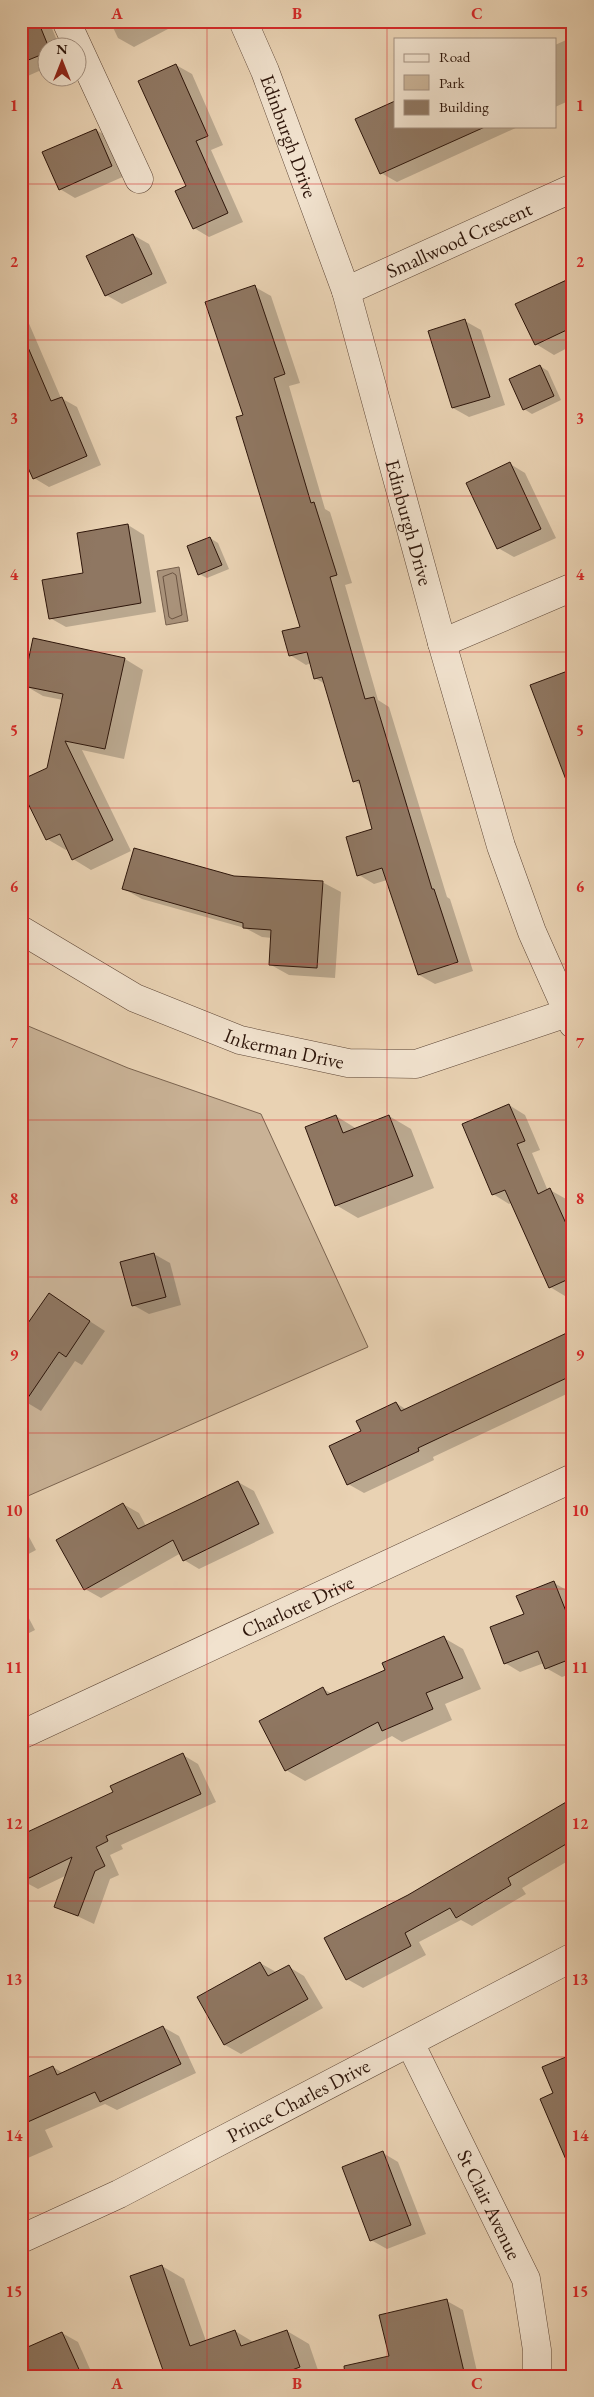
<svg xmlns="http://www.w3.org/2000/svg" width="594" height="2397" viewBox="0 0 594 2397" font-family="'EB Garamond',serif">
<rect width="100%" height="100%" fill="#e9d2b3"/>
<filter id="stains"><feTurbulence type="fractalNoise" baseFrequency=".004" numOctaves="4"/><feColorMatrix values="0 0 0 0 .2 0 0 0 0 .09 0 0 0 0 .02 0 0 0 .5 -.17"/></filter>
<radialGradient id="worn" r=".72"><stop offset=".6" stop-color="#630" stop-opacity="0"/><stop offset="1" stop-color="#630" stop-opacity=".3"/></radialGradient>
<polygon fill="#c9b296" stroke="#7b6450" points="21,1023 128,1068 261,1114 368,1347 21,1499"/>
<polygon fill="#a9927a" stroke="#77604d" points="179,567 188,621 166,625 157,571"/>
<g fill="#0003">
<polygon points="21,21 49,21 60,48 48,48 48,67 21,79"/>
<polygon points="110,21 183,21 134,47 118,38"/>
<polygon points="573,37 573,99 555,107 555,45"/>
<polygon points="176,65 192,74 223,145 211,150 243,222 209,237 194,228 187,187"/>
<polygon points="395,103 395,126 520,126 397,182 381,173 357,120"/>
<polygon points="96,130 112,139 127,175 75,198 60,189"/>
<polygon points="133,235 149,244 167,283 122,304 106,295"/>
<polygon points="573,278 573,345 554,355 536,344"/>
<polygon points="255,287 271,296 300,383 289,386 325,509 330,512 352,583 345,585 378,700 389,707 447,897 450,899 473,971 435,984 419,975 387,880 374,884 359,875 374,830 361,785 354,781 325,684 315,678 311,663 306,665 290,655 301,628 244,416"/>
<polygon points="21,305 61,398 77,407 101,465 49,487 34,478 21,451"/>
<polygon points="465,321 481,330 505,405 469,417 453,408"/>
<polygon points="540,366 548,371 561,400 532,414 524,409"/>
<polygon points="573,459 573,472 568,462"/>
<polygon points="510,464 525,473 556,538 514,557 498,548"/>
<polygon points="128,525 144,535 156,612 66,627 50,618"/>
<polygon points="210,538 218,543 229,569 207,578 199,574"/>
<polygon points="125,659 143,670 124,759 82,750 131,851 91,870 73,859 68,849 66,850 47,839 21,786 48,769 63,700 43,696 24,685"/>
<polygon points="234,877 322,882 341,892 335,978 289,975 271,965 272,938 262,937 245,928 142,899 124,889"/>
<polygon points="509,1105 525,1115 540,1150 532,1153 548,1191 550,1190 566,1199 573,1214 573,1293 565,1296 550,1287 512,1202 509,1204 493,1194"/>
<polygon points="336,1116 357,1129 389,1116 411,1129 434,1188 358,1218 336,1205"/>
<polygon points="154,1254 170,1263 181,1305 149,1314 133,1305"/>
<polygon points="49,1295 105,1331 82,1365 75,1361 41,1411 21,1399"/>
<polygon points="573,1332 573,1391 433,1457 434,1460 364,1493 348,1484 396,1403 407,1410"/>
<polygon points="238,1482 254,1491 274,1533 199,1569 184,1560 181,1553 101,1598 85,1589 123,1504 139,1513 146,1526"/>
<polygon points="21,1522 36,1550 21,1558"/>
<polygon points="554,1583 570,1592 573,1599 573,1673 562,1677 546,1668 544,1663 520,1672 505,1663 525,1615"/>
<polygon points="21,1603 35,1630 21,1637"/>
<polygon points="444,1638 463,1649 481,1689 445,1704 452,1720 402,1742 392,1736 305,1781 286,1770 322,1688 332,1694 387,1671"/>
<polygon points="183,1755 198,1764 216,1802 121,1845 123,1849 110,1855 119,1875 110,1879 94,1924 56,1906 67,1875 38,1889 23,1881 114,1793"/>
<polygon points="573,1798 573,1858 522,1888 526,1894 472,1926 461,1920 419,1942 426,1955 363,1988 347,1979 409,1896"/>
<polygon points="260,1963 276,1972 289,1967 304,1976 323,2008 241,2054 225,2045 199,1998"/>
<polygon points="163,2027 179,2036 196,2073 117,2110 105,2104 45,2130 53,2147 21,2161 21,2093 53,2067 63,2073"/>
<polygon points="383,2153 398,2162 426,2234 387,2249 371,2240"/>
<polygon points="162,2266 184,2279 206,2341 235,2331 255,2343 287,2331 309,2344 320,2376 161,2376 166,2374"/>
<polygon points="447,2301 463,2310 478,2376 369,2376"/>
<polygon points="62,2333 78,2342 93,2376 21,2376"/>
</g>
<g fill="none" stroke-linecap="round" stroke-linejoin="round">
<polygon stroke="#6b5442" stroke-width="1" points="173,573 176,575 182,615 172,619 169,617 163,577"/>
</g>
<g fill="#8f7762" stroke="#2d150a">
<polygon points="21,21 38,21 49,48 48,52 21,63"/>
<polygon points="176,64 208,136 196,141 228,213 193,229 175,191 186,186 138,81"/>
<polygon points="395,101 395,126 487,126 380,174 355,119"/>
<polygon points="96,129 112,166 59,190 42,152"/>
<polygon points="133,234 152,274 105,296 86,256"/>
<polygon points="573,277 573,327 535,345 515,304"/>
<polygon points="255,285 285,374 274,378 311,503 314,502 337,575 330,577 365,699 374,697 432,889 434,889 458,962 418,975 382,868 357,876 346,837 372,829 359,780 353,782 322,677 314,679 307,652 289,656 282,631 300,627 236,417 243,415 205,302"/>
<polygon points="465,319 490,397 452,408 428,331"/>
<polygon points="21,331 51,401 62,397 87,456 33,479 21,452"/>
<polygon points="540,365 554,396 523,410 509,379"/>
<polygon points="510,462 541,529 497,549 466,483"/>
<polygon points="128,524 141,603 49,619 42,580 83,573 77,533"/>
<polygon points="210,537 222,565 198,575 187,546"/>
<polygon points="33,638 125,658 105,749 65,741 113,840 72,860 60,834 46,840 21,789 21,780 47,768 63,694 23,686"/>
<polygon points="573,669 573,792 571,793 530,685"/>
<polygon points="134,848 234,876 323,881 317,968 269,965 271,930 243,928 243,923 122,889"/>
<polygon points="509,1104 525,1141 517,1144 538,1194 550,1188 573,1239 573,1277 549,1288 505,1190 492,1195 462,1124"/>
<polygon points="336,1115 343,1133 389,1115 413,1176 335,1206 305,1127"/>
<polygon points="154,1253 166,1297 132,1306 120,1262"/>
<polygon points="49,1293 90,1321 66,1357 59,1352 21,1408 21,1333"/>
<polygon points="573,1330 573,1375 418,1448 419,1451 347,1485 329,1446 361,1431 356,1421 396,1402 401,1411"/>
<polygon points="238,1481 259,1524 183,1561 173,1540 84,1590 56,1540 123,1503 138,1529"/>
<polygon points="554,1581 573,1629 573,1658 545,1669 538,1651 504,1664 490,1627 524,1614 516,1596"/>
<polygon points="444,1636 463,1678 426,1693 433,1709 382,1731 378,1722 285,1771 259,1721 323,1687 327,1695 385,1670 382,1663"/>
<polygon points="183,1753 201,1794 106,1836 108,1841 96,1847 105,1866 95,1871 78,1916 54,1907 72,1857 21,1882 21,1835 113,1792 110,1786"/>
<polygon points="573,1798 573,1840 508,1878 511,1885 456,1918 450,1908 405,1933 411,1946 346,1980 324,1938 408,1895"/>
<polygon points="260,1962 268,1976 289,1965 308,1999 224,2045 197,1997"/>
<polygon points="163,2026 181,2064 100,2102 95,2092 21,2125 21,2080 53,2066 57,2075"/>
<polygon points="573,2054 573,2176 540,2099 553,2093 542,2067"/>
<polygon points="383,2151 411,2225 370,2241 342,2167"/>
<polygon points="162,2265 190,2346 235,2330 241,2346 287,2330 300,2367 276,2376 165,2376 130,2276"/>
<polygon points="447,2299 465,2376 345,2376 344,2366 389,2356 379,2315"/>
<polygon points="62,2332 82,2376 21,2376 21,2350"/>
</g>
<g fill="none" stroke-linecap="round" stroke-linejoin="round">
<g stroke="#5c4434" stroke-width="29">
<g id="minor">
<polyline points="66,21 139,179"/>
<path id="s1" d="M243,21L265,71L346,291L442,643L501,846L532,932L573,1024"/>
<path id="s2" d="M346,291L573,188"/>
<polyline points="442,643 573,587"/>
<path id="s3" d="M21,930L135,998L240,1040L348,1063L416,1064L573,1011"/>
<path id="s4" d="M21,1735L573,1478"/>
<path id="s5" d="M410,2043L526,2279L537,2350V2376"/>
<path id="s6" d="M21,2239L119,2194L573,1957"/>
</g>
</g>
<use href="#minor" stroke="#f1e2ce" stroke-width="28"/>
</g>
<path fill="none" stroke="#d62828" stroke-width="1" stroke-opacity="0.55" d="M207,21V2376M387,21V2376M21,184H573M21,340H573M21,496H573M21,652H573M21,808H573M21,964H573M21,1120H573M21,1277H573M21,1433H573M21,1589H573M21,1745H573M21,1901H573M21,2057H573M21,2213H573"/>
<g text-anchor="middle" stroke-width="4" stroke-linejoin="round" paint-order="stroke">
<g font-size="20" fill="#2d150a" stroke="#f1e2ce">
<text dy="7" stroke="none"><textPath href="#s1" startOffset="124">Edinburgh Drive</textPath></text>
<text dy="7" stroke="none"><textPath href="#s2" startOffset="124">Smallwood Crescent</textPath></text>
<text dy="7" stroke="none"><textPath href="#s1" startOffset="529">Edinburgh Drive</textPath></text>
<text dy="7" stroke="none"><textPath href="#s3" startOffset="291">Inkerman Drive</textPath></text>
<text dy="7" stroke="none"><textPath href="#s4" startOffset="305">Charlotte Drive</textPath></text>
<text dy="7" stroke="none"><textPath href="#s6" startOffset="310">Prince Charles Drive</textPath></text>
<text dy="7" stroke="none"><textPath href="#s5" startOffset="180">St Clair Avenue</textPath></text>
</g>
</g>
<rect width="594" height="2397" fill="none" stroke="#e9d2b3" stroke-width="55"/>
<rect x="394" y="38" width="162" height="90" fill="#f1e2ce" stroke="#a39080"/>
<rect x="404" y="54" width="25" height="8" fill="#f1e2ce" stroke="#a39080"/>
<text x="439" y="62" font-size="15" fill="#2d150a">Road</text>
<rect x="404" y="75" width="25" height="15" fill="#c9b296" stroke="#a39080"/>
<text x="439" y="88" font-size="15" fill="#2d150a">Park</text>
<rect x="404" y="100" width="25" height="15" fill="#8f7762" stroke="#a39080"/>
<text x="439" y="112" font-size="15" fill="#2d150a">Building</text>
<g transform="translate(62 62)"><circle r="24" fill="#f1e2ce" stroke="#a39080"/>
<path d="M0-4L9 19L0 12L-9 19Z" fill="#8f2418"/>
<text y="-8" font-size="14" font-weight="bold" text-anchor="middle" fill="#2d150a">N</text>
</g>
<rect x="28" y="28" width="538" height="2342" fill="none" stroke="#d62828" stroke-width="2"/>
<g font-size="16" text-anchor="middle" font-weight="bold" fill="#d62828">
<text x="117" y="19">A</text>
<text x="297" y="19">B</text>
<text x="477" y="19">C</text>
<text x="14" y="111">1</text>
<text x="580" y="111">1</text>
<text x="14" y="267">2</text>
<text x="580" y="267">2</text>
<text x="14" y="424">3</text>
<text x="580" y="424">3</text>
<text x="14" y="580">4</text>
<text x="580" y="580">4</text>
<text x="14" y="736">5</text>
<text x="580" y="736">5</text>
<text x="14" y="892">6</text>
<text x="580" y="892">6</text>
<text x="14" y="1048">7</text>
<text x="580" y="1048">7</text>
<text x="14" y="1204">8</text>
<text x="580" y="1204">8</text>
<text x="14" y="1360">9</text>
<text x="580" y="1360">9</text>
<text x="14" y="1516">10</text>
<text x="580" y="1516">10</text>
<text x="14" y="1673">11</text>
<text x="580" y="1673">11</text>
<text x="14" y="1829">12</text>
<text x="580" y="1829">12</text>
<text x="14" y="1985">13</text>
<text x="580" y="1985">13</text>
<text x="14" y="2141">14</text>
<text x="580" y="2141">14</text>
<text x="14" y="2297">15</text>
<text x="580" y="2297">15</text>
<text x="117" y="2389">A</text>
<text x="297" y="2389">B</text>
<text x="477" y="2389">C</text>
</g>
<rect width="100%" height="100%" filter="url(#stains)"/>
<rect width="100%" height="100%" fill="url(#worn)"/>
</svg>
